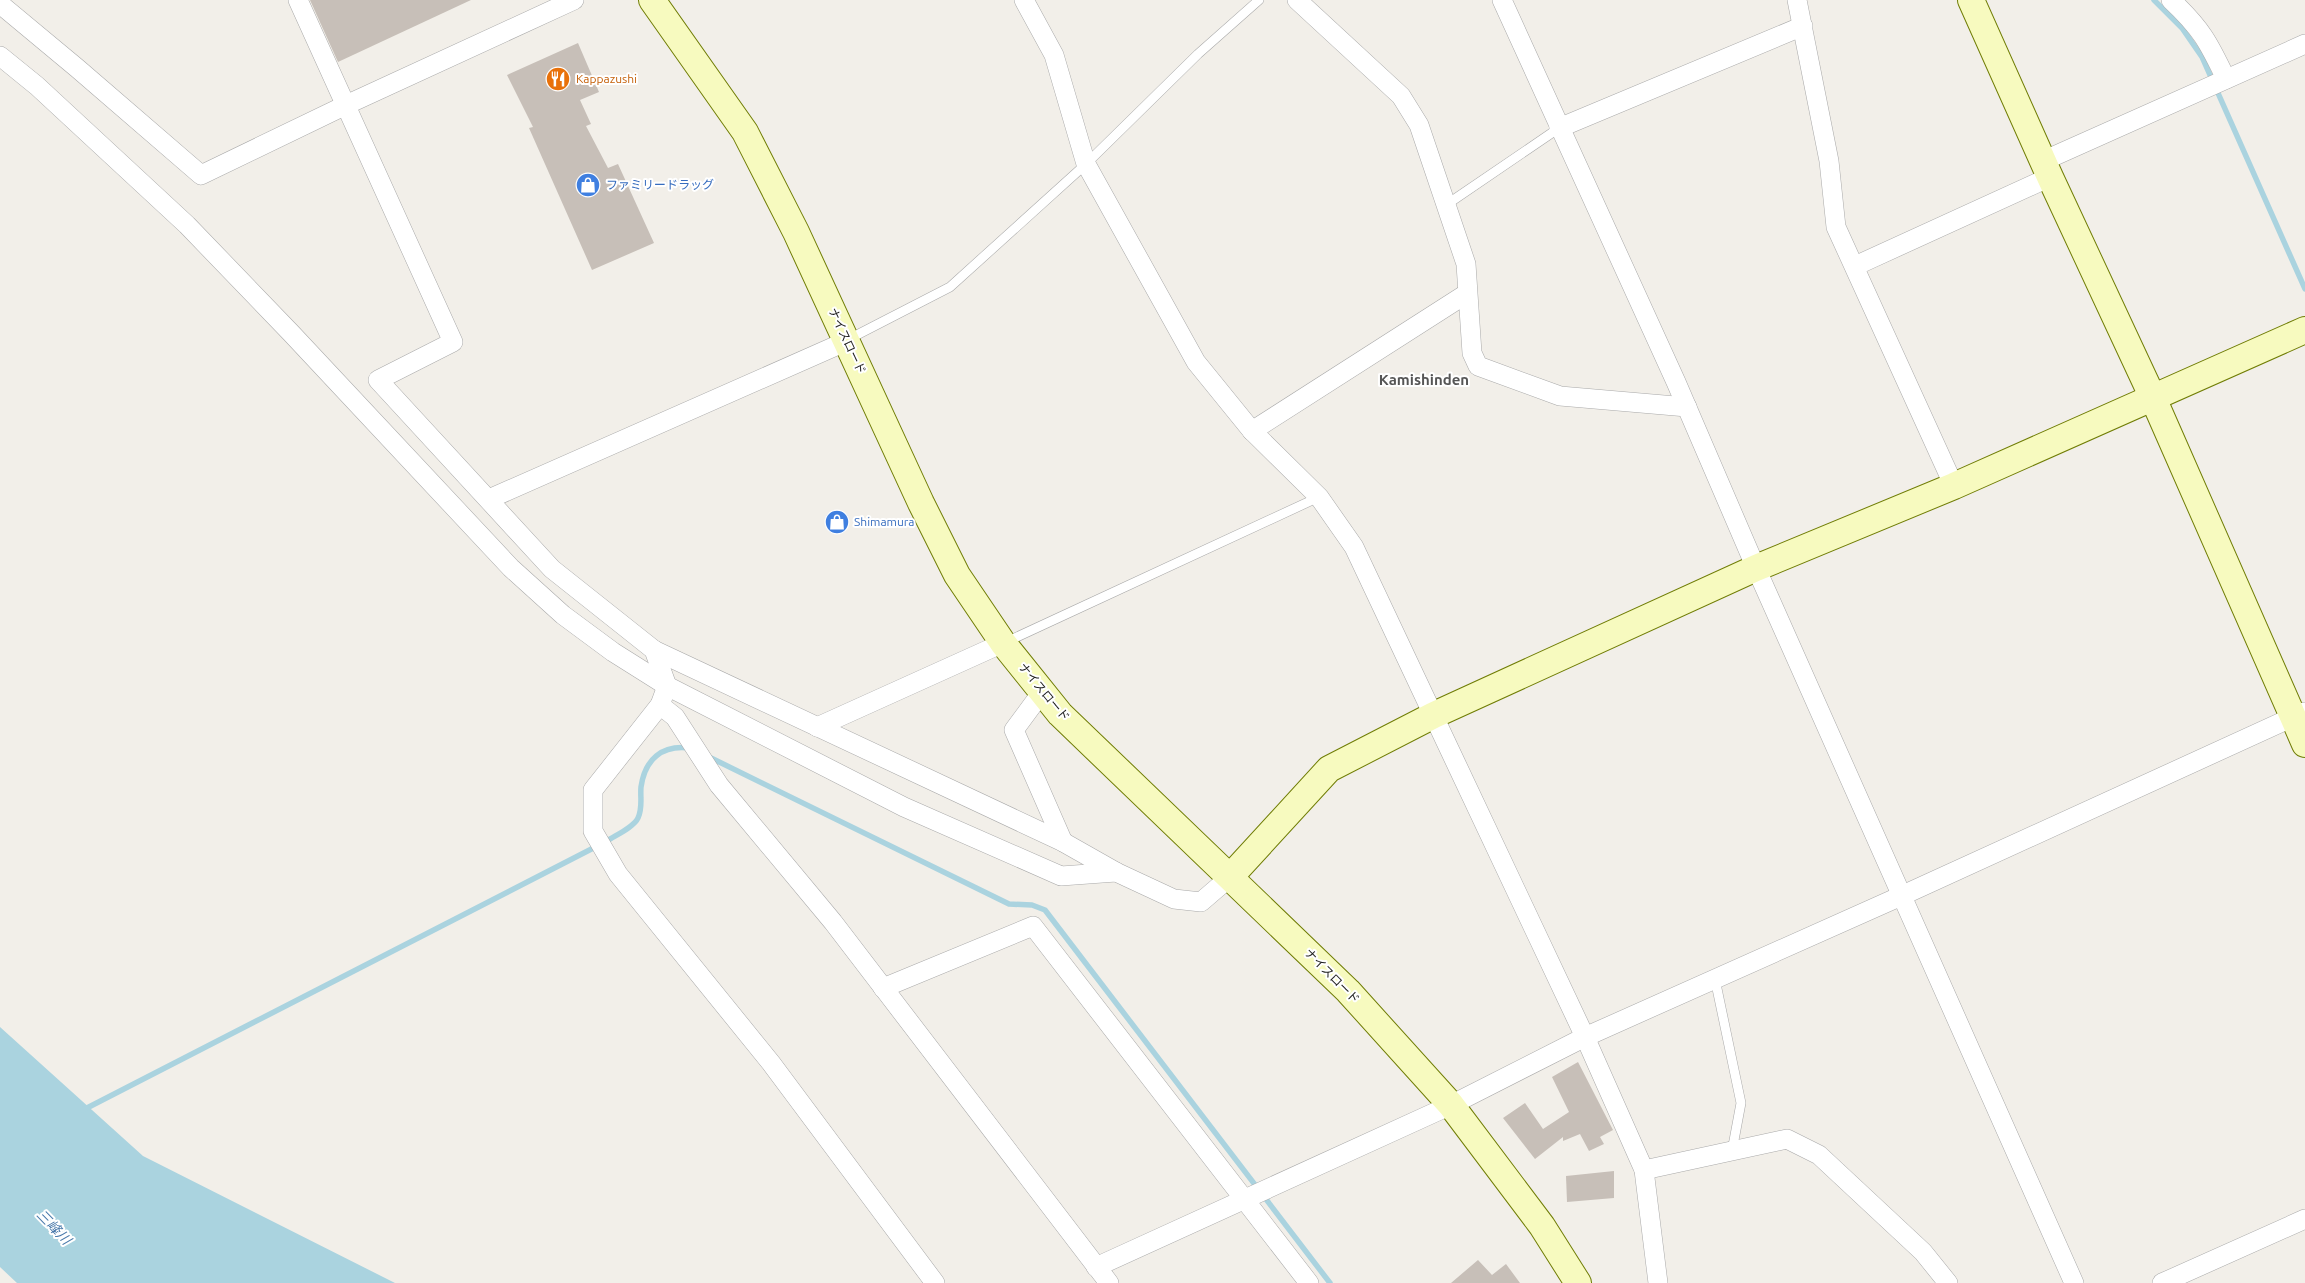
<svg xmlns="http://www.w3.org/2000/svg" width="2305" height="1283" viewBox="0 0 2305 1283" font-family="Ubuntu,'Noto Sans JP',sans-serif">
<rect width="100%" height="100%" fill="#f2efe9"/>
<polygon fill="#aad3df" points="0,1027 143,1156 395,1283 17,1283 0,1267"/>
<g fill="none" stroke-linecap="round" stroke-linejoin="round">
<g stroke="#aad3df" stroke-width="5.5">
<polyline points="2154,0 2182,28 2202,57 2305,289"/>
<polyline points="709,757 1009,904 1032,905 1045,910 1330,1283"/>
<path d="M83,1110L607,841C616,835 634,827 638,818C643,807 640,797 641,787C645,759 662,745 689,748"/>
</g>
</g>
<g fill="#c7bfb8">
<polygon points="310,0 471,0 338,62"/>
<polygon points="578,43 599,92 580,100 591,124 586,126 608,168 618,164 654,243 592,270 529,128 533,127 507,75"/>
<polygon points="1578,1062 1613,1130 1600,1137 1604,1144 1589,1151 1580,1134 1563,1141 1563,1137 1535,1159 1503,1118 1525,1103 1543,1129 1569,1112 1552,1077"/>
<polygon points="1614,1171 1614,1198 1567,1202 1566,1176"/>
<polygon points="1478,1260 1492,1275 1506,1264 1520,1283 1451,1283"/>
</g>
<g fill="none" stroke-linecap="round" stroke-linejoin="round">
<g stroke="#a9a9a9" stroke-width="10">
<g id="lane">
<polyline points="1446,205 1559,128"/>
<polyline points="849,339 950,287 1086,164 1198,54 1259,0"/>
<polyline points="1006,642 1319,497"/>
<polyline points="1715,979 1741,1103 1732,1151"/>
</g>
</g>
<g stroke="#a9a9a9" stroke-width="20">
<g id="street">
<polyline points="298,0 453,342 378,380 552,569 654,650 667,686 660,705 593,790 593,831 618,874 771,1063 935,1283"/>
<polyline points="1024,0 1054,55 1086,164 1196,362 1252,431 1319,497 1354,547 1585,1037 1644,1170 1658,1283"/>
<polyline points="1297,0 1401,96 1419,125 1466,264 1472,353 1478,366 1560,396 1687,407"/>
<polyline points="1502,0 1676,382 1756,568 2074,1283"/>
<polyline points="1797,0 1829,161 1836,227 1954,486"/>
<path d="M2171,0C2201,28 2209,43 2226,79"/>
<polyline points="0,4 77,68 201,175 346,105 574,0"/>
<polyline points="0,56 37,86 187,225 291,333 511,568 563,615 613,652 667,686 904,807 1061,876 1116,872 1174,899 1201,902 1230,877"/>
<polyline points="1559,128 1803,26"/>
<polyline points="2043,161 2305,44"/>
<polyline points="1855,266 2050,177"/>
<polyline points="1252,431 1466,294"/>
<polyline points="489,499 847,341"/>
<polyline points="654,650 1063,842 1116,872"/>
<polyline points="1042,692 1014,730 1063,842"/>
<polyline points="660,705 675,717 719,785 833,922 1109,1283"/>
<polyline points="817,727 1003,643"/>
<polyline points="883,988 1033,926 1309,1283"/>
<polyline points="1644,1170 1787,1139 1819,1155 1923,1252 1948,1283"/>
<polyline points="1096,1267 1451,1105 1585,1037 1901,896 2304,712"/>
<polyline points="2162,1283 2305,1219"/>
</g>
</g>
<g stroke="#707d05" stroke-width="28">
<g id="secondary">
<polyline points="652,0 745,132 796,232 921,503 957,575 1003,643 1060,714 1348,991 1451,1105 1542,1226 1578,1283"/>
<polyline points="1971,0 2050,177 2153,398 2305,744"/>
<polyline points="1230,877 1329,769 1434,715 1756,568 1954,486 2305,330"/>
</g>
</g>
<use href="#lane" stroke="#fff" stroke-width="9"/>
<use href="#street" stroke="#fff" stroke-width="19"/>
<use href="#secondary" stroke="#f7fabf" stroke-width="26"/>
</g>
<defs>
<g id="restaurant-disc" transform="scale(1.25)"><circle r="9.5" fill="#e8710a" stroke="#fff"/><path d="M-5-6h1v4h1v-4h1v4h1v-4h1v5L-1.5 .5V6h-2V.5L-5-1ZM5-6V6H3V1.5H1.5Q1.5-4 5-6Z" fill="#fff"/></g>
<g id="shop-disc" transform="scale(1.25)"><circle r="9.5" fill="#3f7fe0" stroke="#fff"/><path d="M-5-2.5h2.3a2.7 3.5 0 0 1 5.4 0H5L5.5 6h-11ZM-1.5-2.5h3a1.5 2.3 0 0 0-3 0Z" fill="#fff"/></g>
</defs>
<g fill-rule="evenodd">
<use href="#restaurant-disc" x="558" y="79"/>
<use href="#shop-disc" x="588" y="185"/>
<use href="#shop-disc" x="837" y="522"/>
</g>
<g text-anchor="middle" stroke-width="4" stroke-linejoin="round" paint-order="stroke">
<g font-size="12" fill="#c56008" stroke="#fff" text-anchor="start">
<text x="576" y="83">Kappazushi</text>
</g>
<g font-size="12" fill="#366cbe" stroke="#fff" text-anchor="start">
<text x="606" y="189">ファミリードラッグ</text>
<text x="854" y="526">Shimamura</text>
</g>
<g font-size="12" fill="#222" stroke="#fff">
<text transform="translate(847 341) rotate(65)" y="4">ナイスロード</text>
<text transform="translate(1044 692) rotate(50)" y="4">ナイスロード</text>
<text transform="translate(1332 976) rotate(45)" y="4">ナイスロード</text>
</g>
<g font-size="14" font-style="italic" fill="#4a7aab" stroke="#fff">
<text transform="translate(54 1227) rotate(46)" y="5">三峰川</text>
</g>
<g font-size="15" font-weight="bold" fill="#555" stroke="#fff">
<text x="1424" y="385">Kamishinden</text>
</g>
</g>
</svg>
